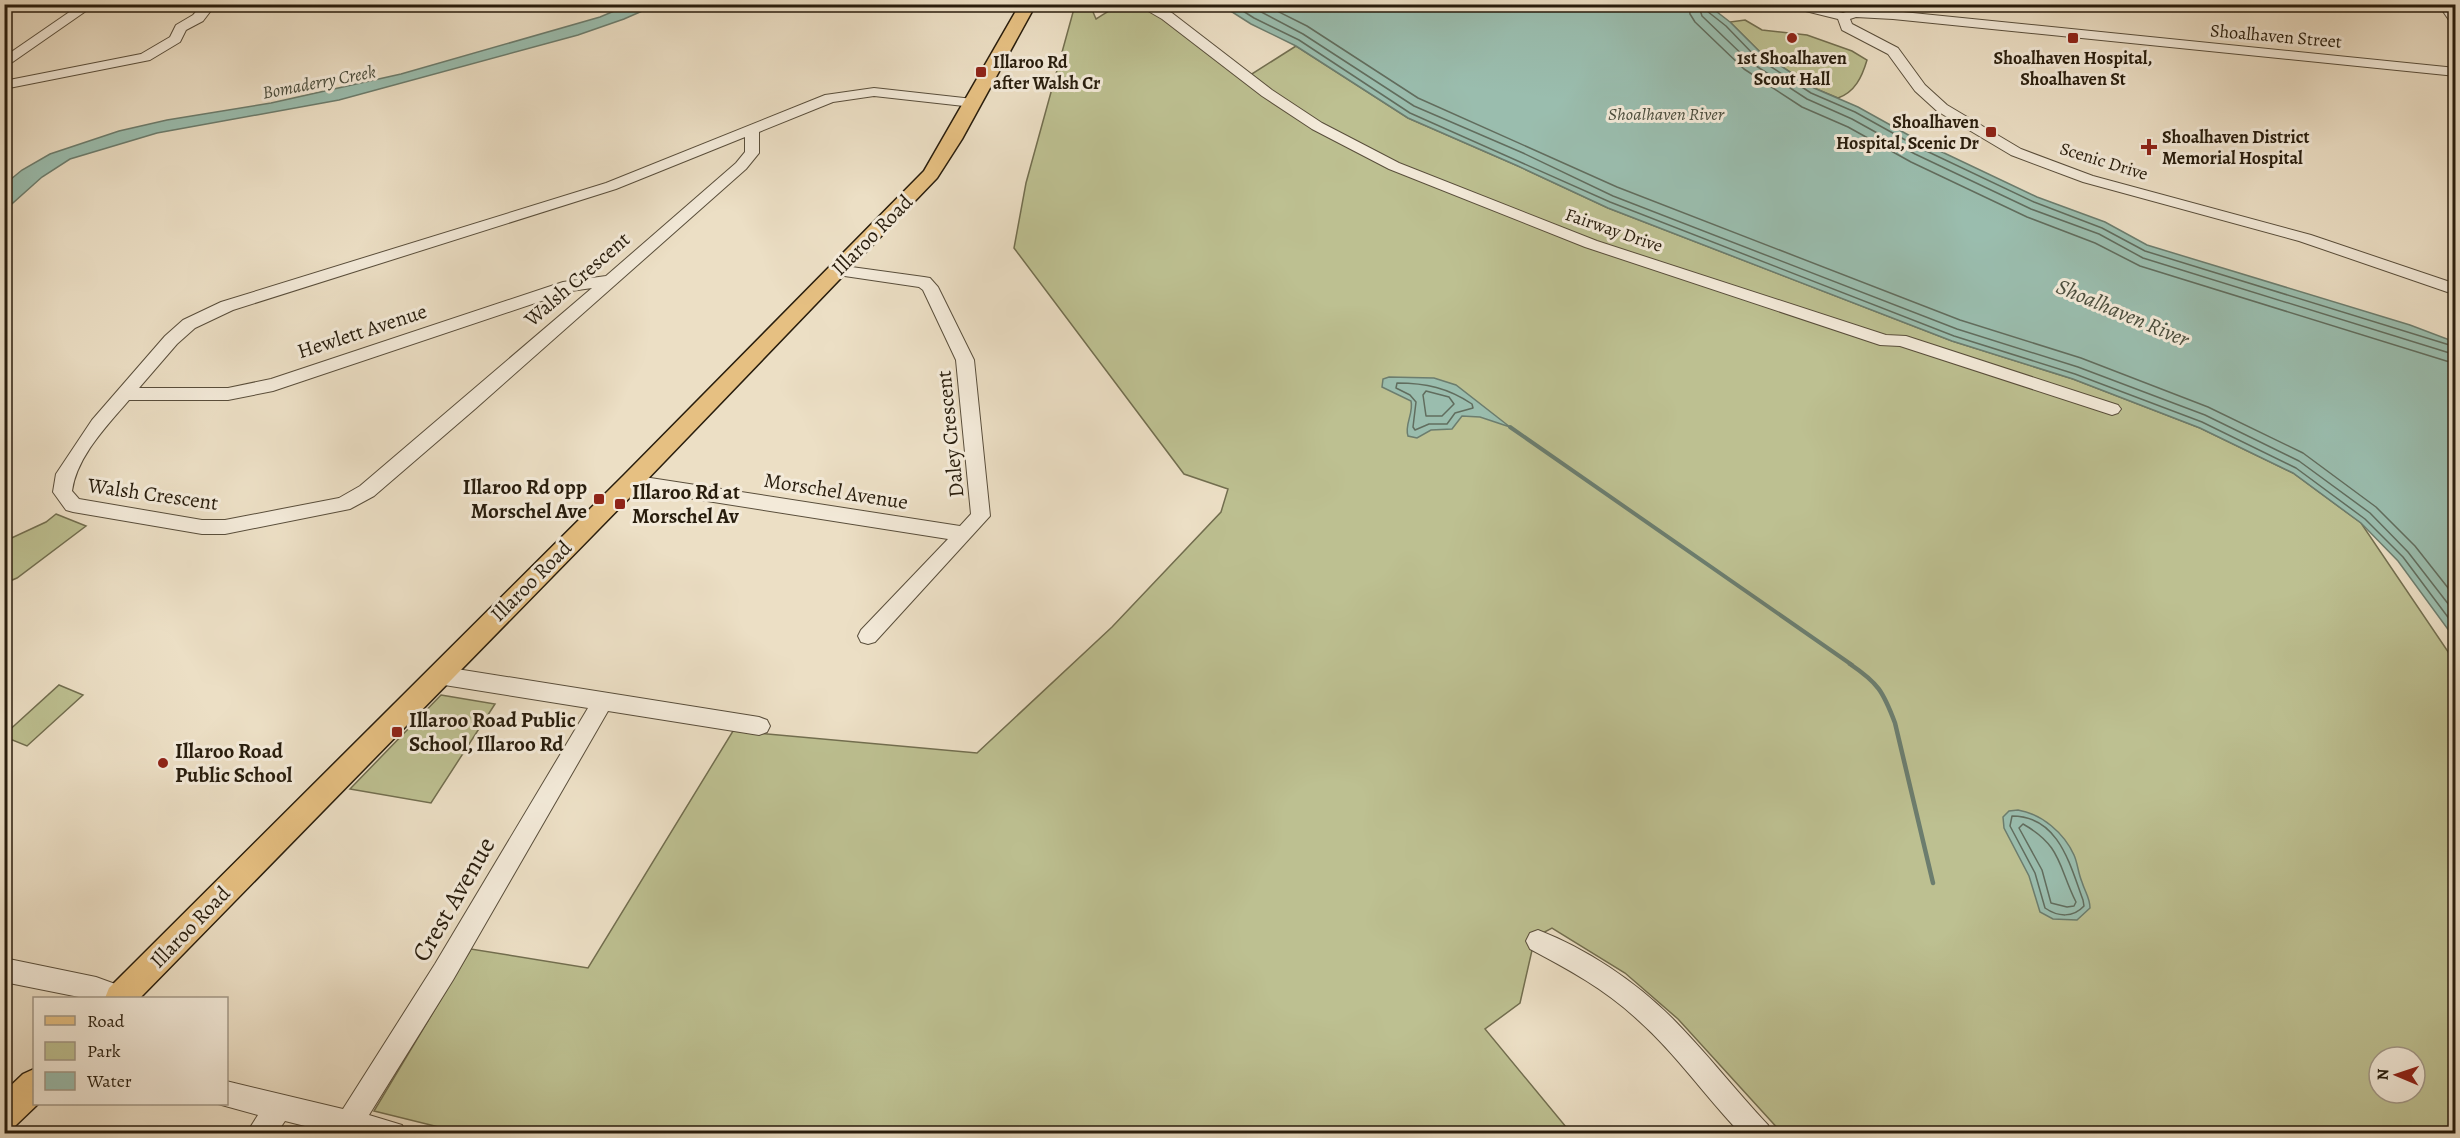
<svg xmlns="http://www.w3.org/2000/svg" width="2460" height="1138" viewBox="0 0 2460 1138" font-family="Alegreya,serif">
<rect width="100%" height="100%" fill="#ecdfc5"/>
<filter id="stains"><feTurbulence type="fractalNoise" baseFrequency=".00333" numOctaves="4"/><feColorMatrix values="0 0 0 0 .2 0 0 0 0 .09 0 0 0 0 .02 0 0 0 .5 -.17"/></filter>
<radialGradient id="worn" r=".72"><stop offset=".6" stop-color="#630" stop-opacity="0"/><stop offset="1" stop-color="#630" stop-opacity=".3"/></radialGradient>
<g fill="#bdc091" stroke="#726e4f" stroke-width="1.5" fill-rule="evenodd">
<path d="M1075,5H1090L1096,19C1103,15 1113,7 1121,6C1159,0 1215,57 1244,79L1296,46L1408,118L1518,166L1608,208L1952,341L2073,379L2200,428L2293,473L2361,523L2455,662V1133H1782L1678,1019L1625,973L1552,928L1535,937L1520,1003L1485,1029L1571,1133L467,1134L374,1111L471,949L588,968L733,731L977,753L1112,627L1221,512L1228,489L1184,474L1014,248L1026,183ZM2379,1057H2415V1093H2379Z"/>
<path d="M1745,20L1762,30L1807,35L1852,51L1867,60C1862,77 1855,92 1838,98L1814,88L1760,52L1730,22Z"/>
<polygon points="56,514 86,526 17,578 5,583 5,541 46,522"/>
<polygon points="59,685 83,695 27,746 5,737 5,734"/>
<polygon points="441,695 495,704 431,803 350,789"/>
</g>
<g fill="#9abdae" stroke="#6c7d6e" stroke-width="1.5">
<polygon points="631,4 656,5 624,19 578,35 339,100 157,133 70,159 42,177 5,210 5,184 22,170 50,154 119,131 167,120 271,103 401,74 600,17"/>
<polygon points="1221,5 1708,5 1730,22 1760,52 1814,88 1858,107 1921,142 2037,197 2105,222 2147,245 2410,325 2455,342 2455,639 2398,561 2361,523 2293,473 2200,428 2073,379 1952,341 1608,208 1518,166 1408,118 1296,46 1251,24"/>
<path d="M1389,377L1434,378L1456,385L1510,427L1480,417L1462,416L1452,429L1431,430L1417,438L1408,436C1404,425 1414,413 1411,401L1382,387L1383,379Z"/>
<path d="M2018,810C2042,814 2064,833 2074,855C2078,864 2078,873 2082,882C2085,892 2090,898 2090,908L2077,920L2053,919L2040,912L2029,876L2004,828L2003,817L2009,811Z"/>
</g>
<g fill="none" stroke-linecap="round" stroke-linejoin="round">
<g stroke="#616d5e" stroke-width="1.5">
<polyline points="1232,4 1254,18 1299,40 1410,113 1610,202 1954,336 2075,374 2202,422 2296,468 2365,519 2403,557 2456,628"/>
<polyline points="1246,4 1303,34 1414,106 1523,153 1613,196 1957,329 2078,367 2205,415 2299,461 2370,513 2408,552 2456,614"/>
<polyline points="1263,4 1307,26 1418,98 1617,187 1960,320 2081,358 2208,407 2303,453 2376,507 2415,546 2456,598"/>
<polyline points="1689,4 1690,14 1695,22 1744,69 1802,107 1848,127 1911,162 2027,217 2095,243 2140,266 2456,364"/>
<polyline points="1698,4 1702,16 1750,62 1807,99 1852,119 1915,154 2031,209 2099,234 2143,258 2456,355"/>
<polyline points="1705,4 1707,11 1726,26 1756,57 1811,93 1855,112 1918,147 2034,202 2102,228 2145,251 2456,347"/>
<path d="M1397,383C1426,383 1448,388 1472,404L1473,408L1455,413L1447,424H1429L1415,430L1413,427L1416,402L1410,395L1396,388Z"/>
<polygon points="1426,391 1449,397 1454,404 1442,416 1426,416 1423,395"/>
<path d="M2012,816C2059,816 2070,865 2083,900L2084,906C2073,918 2058,917 2045,908L2035,873L2010,826Z"/>
<path d="M2023,824C2062,846 2058,866 2076,902L2074,906L2067,907L2051,903L2042,870L2019,828Z"/>
</g>
<polyline stroke="#6c7d6e" stroke-width="4" points="1510,427 1852,665"/>
<path stroke="#6c7d6e" stroke-width="4.5" d="M1850,664C1878,683 1883,691 1895,723L1933,883"/>
<g stroke="#594e3b" stroke-width="2">
<g id="minor">
<polygon points="81,4 96,4 4,68 4,57"/>
<polygon points="203,4 216,4 203,21 186,30 180,42 150,60 4,89 4,81 141,54 170,37 176,25 193,15"/>
<polygon points="279,4 292,4 290,9 280,9"/>
<polygon points="1136,4 1153,4 1172,13 1272,90 1322,123 1399,163 1597,241 1886,335 1906,336 2118,405 2121,409 2118,413 2112,415 1900,346 1880,345 1585,247 1389,169 1312,129 1262,96 1162,19"/>
<polygon points="1777,4 1803,4 1843,13 1855,9 1893,11 2456,68 2456,76 1893,19 1856,17 1850,19 1852,24 1898,48 1925,85 1947,105 2021,149 2093,176 2311,235 2456,284 2456,295 2299,241 2083,182 2011,155 1937,111 1915,91 1888,54 1842,30 1838,19"/>
<polygon points="2438,4 2451,4 2456,11 2456,24 2451,23"/>
<path d="M874,88L973,99L980,103L973,107L874,96L833,102L759,132V153L746,169L475,409L374,496L350,509L225,534H202L73,512L66,510L53,492L56,474L92,420L165,336L183,320L221,302L606,183L825,95ZM745,137V152L736,163L606,276L563,282L271,379L228,388H139L177,344L195,328L233,310L616,189ZM592,288L360,486L339,498L225,520H202L79,499L72,491C77,456 107,426 129,400H228L273,391L571,291Z"/>
<polygon points="837,265 924,277 930,278 938,287 974,360 990,516 875,642 868,644 861,642 858,636 861,630 948,539 631,489 624,487 622,482 624,477 631,475 960,526 971,514 956,360 923,290 919,287 831,274 829,270 831,266"/>
<polygon points="438,666 759,717 767,720 770,726 767,732 759,735 608,711 453,980 369,1115 402,1125 406,1134 337,1134 285,1121 276,1134 246,1134 258,1115 218,1104 226,1104 226,1081 343,1109 435,964 588,708 438,684 431,681 428,675 431,669"/>
<path d="M1538,930C1587,949 1635,981 1672,1018C1706,1052 1735,1090 1768,1125L1772,1134H1741C1705,1096 1676,1054 1638,1020C1606,990 1568,969 1530,949L1526,941L1530,933Z"/>
<polygon points="4,958 96,977 129,989 132,998 84,998 4,982"/>
</g>
</g>
<g stroke="#281d0d" stroke-width="3">
<g id="major">
<polygon points="1020,4 1036,4 962,139 937,178 639,488 140,998 105,998 109,988 623,476 924,171"/>
<polygon points="34,1069 34,1104 38,1104 15,1126 4,1131 4,1092 23,1074"/>
</g>
</g>
<use href="#minor" fill="#f3ead9" fill-rule="evenodd"/>
<use href="#major" fill="#e6c082" fill-rule="evenodd"/>
</g>
<g fill="#8f2418" stroke="#f3ead9" stroke-width="2">
<circle cx="1792" cy="38" r="6"/>
<rect x="2067" y="32" width="12" height="12" rx="3"/>
<rect x="975" y="66" width="12" height="12" rx="3"/>
<rect x="1985" y="126" width="12" height="12" rx="3"/>
<path d="M2146 138h6v6h6v6h-6v6h-6v-6h-6v-6h6z"/>
<rect x="593" y="493" width="12" height="12" rx="3"/>
<rect x="614" y="498" width="12" height="12" rx="3"/>
<rect x="391" y="726" width="12" height="12" rx="3"/>
<circle cx="163" cy="763" r="6"/>
</g>
<g text-anchor="middle" stroke-width="6" stroke-linejoin="round" paint-order="stroke">
<g font-size="18" fill="#281d0d" stroke="#f3ead9">
<text transform="translate(2276 36) rotate(5)" y="6">Shoalhaven Street</text>
<text transform="translate(2104 161) rotate(17)" y="6">Scenic Drive</text>
<text transform="translate(1614 230) rotate(19)" y="6">Fairway Drive</text>
</g>
<g font-size="18" font-weight="bold" fill="#281d0d" stroke="#f3ead9">
<text x="1792" y="64">1st Shoalhaven<tspan x="1792" dy="21">Scout Hall</tspan></text>
<text x="2073" y="64">Shoalhaven Hospital,<tspan x="2073" dy="21">Shoalhaven St</tspan></text>
<text x="993" y="68" text-anchor="start">Illaroo Rd<tspan x="993" dy="21">after Walsh Cr</tspan></text>
<text x="1979" y="128" text-anchor="end">Shoalhaven<tspan x="1979" dy="21">Hospital, Scenic Dr</tspan></text>
<text x="2162" y="143" text-anchor="start">Shoalhaven District<tspan x="2162" dy="21">Memorial Hospital</tspan></text>
</g>
<g font-size="18" font-style="italic" fill="#4a4d3d" stroke="#f3ead9">
<text transform="translate(319 82) rotate(-11)" y="6">Bomaderry Creek</text>
<text x="1666" y="120">Shoalhaven River</text>
</g>
<g font-size="21" fill="#281d0d" stroke="#f3ead9">
<text transform="translate(872 235) rotate(-45)" y="7">Illaroo Road</text>
<text transform="translate(577 279) rotate(-41)" y="7">Walsh Crescent</text>
<text transform="translate(362 331) rotate(-18)" y="7">Hewlett Avenue</text>
<text transform="translate(950 434) rotate(-96)" y="7">Daley Crescent</text>
<text transform="translate(836 491) rotate(9)" y="7">Morschel Avenue</text>
<text transform="translate(153 494) rotate(8)" y="7">Walsh Crescent</text>
<text transform="translate(531 581) rotate(-45)" y="7">Illaroo Road</text>
<text transform="translate(190 927) rotate(-46)" y="7">Illaroo Road</text>
</g>
<g font-size="21" font-weight="bold" fill="#281d0d" stroke="#f3ead9" text-anchor="start">
<text x="587" y="494" text-anchor="end">Illaroo Rd opp<tspan x="587" dy="24">Morschel Ave</tspan></text>
<text x="632" y="499">Illaroo Rd at<tspan x="632" dy="24">Morschel Av</tspan></text>
<text x="409" y="727">Illaroo Road Public<tspan x="409" dy="24">School, Illaroo Rd</tspan></text>
<text x="175" y="758">Illaroo Road<tspan x="175" dy="24">Public School</tspan></text>
</g>
<g font-size="22" font-style="italic" fill="#4a4d3d" stroke="#f3ead9">
<text transform="translate(2123 312) rotate(23)" y="8">Shoalhaven River</text>
</g>
<g font-size="26" fill="#281d0d" stroke="#f3ead9">
<text transform="translate(453 899) rotate(-60)" y="9">Crest Avenue</text>
</g>
</g>
<rect width="2460" height="1138" fill="none" stroke="#ecdfc5" stroke-width="24"/>
<rect x="6" y="6" width="2448" height="1126" fill="none" stroke="#281d0d" stroke-width="3"/>
<rect x="12" y="12" width="2436" height="1114" fill="none" stroke="#281d0d" stroke-width="1.5"/>
<rect x="33" y="997" width="195" height="108" fill="#f3ead9" stroke="#a29887" stroke-width="1.5"/>
<rect x="45" y="1016" width="30" height="9" fill="#e6c082" stroke="#a29887" stroke-width="1.5"/>
<text x="87" y="1027" font-size="18" fill="#281d0d">Road</text>
<rect x="45" y="1042" width="30" height="18" fill="#bdc091" stroke="#a29887" stroke-width="1.5"/>
<text x="87" y="1057" font-size="18" fill="#281d0d">Park</text>
<rect x="45" y="1072" width="30" height="18" fill="#9abdae" stroke="#a29887" stroke-width="1.5"/>
<text x="87" y="1087" font-size="18" fill="#281d0d">Water</text>
<g transform="translate(2397 1075) rotate(272)"><circle r="28" fill="#f3ead9" stroke="#a29887" stroke-width="1.5"/>
<path d="M0-4.5L10 22L0 15L-10 22Z" fill="#8f2418"/>
<text y="-9" font-size="16" font-weight="bold" text-anchor="middle" fill="#281d0d">N</text>
</g>
<rect width="100%" height="100%" filter="url(#stains)"/>
<rect width="100%" height="100%" fill="url(#worn)"/>
</svg>
